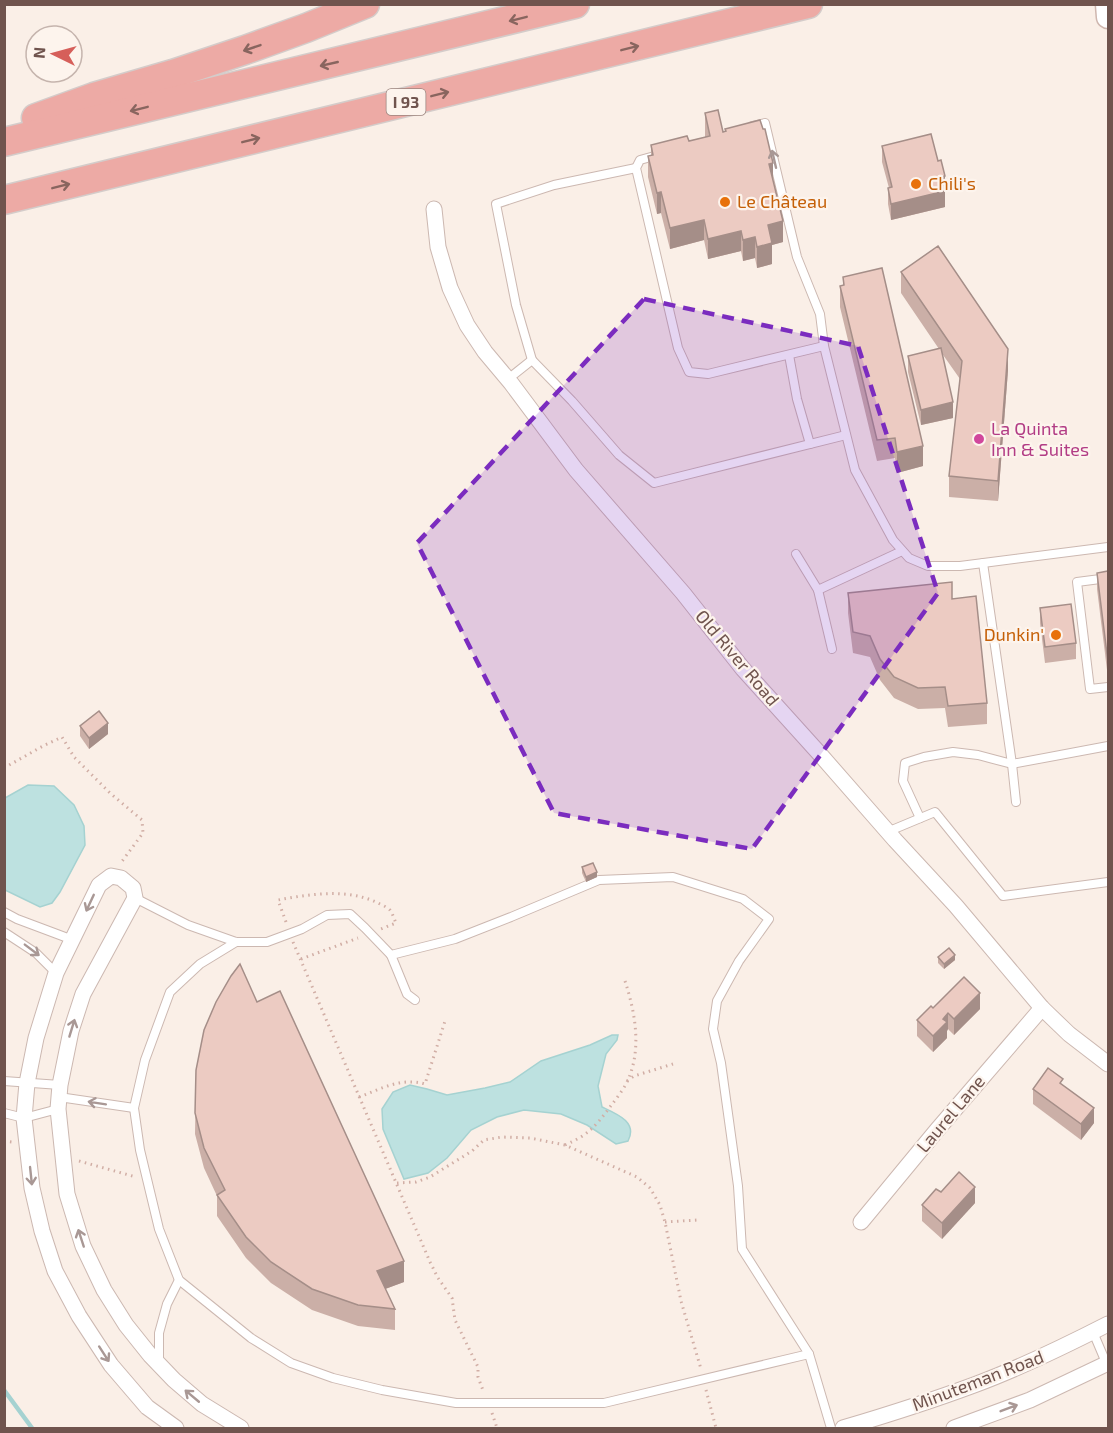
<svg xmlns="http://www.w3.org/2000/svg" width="1113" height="1433" viewBox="0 0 1113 1433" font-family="'Exo 2',sans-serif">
<rect width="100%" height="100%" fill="#faefe7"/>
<g fill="#bde1e0" stroke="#a5d2d1" stroke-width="1.5">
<polygon points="28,785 54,786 74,805 84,826 85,845 60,892 52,903 40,907 5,890 5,798"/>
<path d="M612,1035H618L617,1040L606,1054L598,1086L602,1107C617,1114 638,1122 628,1141L616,1144L587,1125L561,1114L524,1110L497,1117L471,1130L447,1158L428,1173L404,1179L383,1129L382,1109L393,1092L410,1085L427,1089L447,1095L485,1088L510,1082L541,1061L590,1045Z"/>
</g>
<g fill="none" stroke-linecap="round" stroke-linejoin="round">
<polyline stroke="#a5d2d1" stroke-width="4.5" points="4,1390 32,1428"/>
<g stroke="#ccb8b1" stroke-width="10">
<g id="service">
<polyline points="752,126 765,123 797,257 820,314 824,346 855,470 893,540 909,558 928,566 960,566 1108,547"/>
<polyline points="658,155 640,160 636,168 678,348 689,372 708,374 824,346"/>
<polyline points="789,355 797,399 810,444"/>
<polyline points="532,360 516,305 496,204 554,185 636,168"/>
<polyline points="508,379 532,360 572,401 619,455 654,483 846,435"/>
<polyline points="796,554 818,590 902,551"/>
<polyline points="983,563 1012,764 1016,802"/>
<polyline points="1108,578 1077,582 1090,689 1108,687"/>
<polyline points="818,590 832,649"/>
<polyline points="920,818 903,781 905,763 924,757 953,752 978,755 1012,764 1108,746"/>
<polyline points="887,832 935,812 1003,896 1108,882"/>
<polyline points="135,898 188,925 236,942 267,942 302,929 327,915 350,914 365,928 391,955 455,939 511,917 599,880 673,877 743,899 769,919 739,961 717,1001 713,1029 721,1063 738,1186 742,1249 809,1354 831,1428"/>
<polyline points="4,912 17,919 73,940"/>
<polyline points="4,932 36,953 56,973"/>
<polyline points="236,942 200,964 170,992 145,1060 134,1108 140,1150 159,1229 179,1280 251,1338 291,1363 333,1378 382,1390 456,1403 604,1403 809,1354"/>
<polyline points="391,955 407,994 415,1000"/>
<polyline points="4,1081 60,1085"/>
<polyline points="59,1097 134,1108"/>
<polyline points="4,1113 24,1118 58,1109"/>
<polyline points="1093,1332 1107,1365"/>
<polyline points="159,1364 159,1333 167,1304 179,1280"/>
</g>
</g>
<g stroke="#ccb8b1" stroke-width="17">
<g id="minor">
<polyline points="434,209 438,247 450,288 467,325 485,352 511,383 576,470 683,593 743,669 818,752 895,840 956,906 1042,1008 1069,1034 1108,1064"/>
<polyline points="861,1222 937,1130 1042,1008"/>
<polyline points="176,1428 147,1407 111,1365 79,1316 55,1271 42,1231 32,1188 24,1118 27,1083 36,1038 56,973 99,885 111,876 121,878 133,888 135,898 83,994 71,1031 60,1085 58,1109 67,1194 83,1246 104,1290 126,1325 150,1355 174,1380 202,1404 241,1428"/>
<path d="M843,1428C887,1415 931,1401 974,1385C1020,1368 1065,1346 1108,1324"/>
<polyline points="954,1428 1030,1400 1108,1363"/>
</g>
</g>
<g stroke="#cfb7af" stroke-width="25">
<polyline id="secondary" points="1107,4 1108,17"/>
</g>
<g stroke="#d4ccca" stroke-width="31">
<g id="motorway">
<polyline points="36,118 94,97 173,74 245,50 306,28 365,4"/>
<polyline points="4,142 575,4"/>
<polyline points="4,200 808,4"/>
</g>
</g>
<g stroke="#d1aea5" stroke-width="3" stroke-dasharray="1.5 4.5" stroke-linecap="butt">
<polyline points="4,768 43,746 62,737 74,757 110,793 142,820 143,833 120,864"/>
<path d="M286,922L278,900C311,894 347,888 378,903C382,905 387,907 390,910C393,914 394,919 396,923L381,929"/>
<polyline points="293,942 430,1262 438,1278 452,1298 455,1320 478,1367 478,1377 484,1393"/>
<polyline points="301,959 358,938"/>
<polyline points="627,1081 634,1076 673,1064"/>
<path d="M359,1097C381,1089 401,1077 425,1084L446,1018"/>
<polyline points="4,1141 12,1142"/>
<path d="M565,1145C588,1135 595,1127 610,1107C616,1099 624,1089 628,1080C642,1048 635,1012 625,981"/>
<polyline points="79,1161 136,1177"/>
<polyline points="397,1183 416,1182 430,1177 472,1151 484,1140 502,1137 530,1138 565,1145 637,1177 650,1188 660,1205 665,1222 681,1301 701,1369"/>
<polyline points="665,1222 697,1220"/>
<polyline points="706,1390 716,1428"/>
<polyline points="492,1413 497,1428"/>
</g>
<use href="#service" stroke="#fff" stroke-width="8"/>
<use href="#minor" stroke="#fff" stroke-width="15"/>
<use href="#secondary" stroke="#fff" stroke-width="22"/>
<use href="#motorway" stroke="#edaaa5" stroke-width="28"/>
</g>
<g fill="#cbafa7">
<polygon points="705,113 723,132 725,132 725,129 773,182 783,242 772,245 772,264 757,268 755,258 743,261 741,251 708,259 704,240 670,249 661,213 657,214 648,177 648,156 651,155 651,145 689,141 705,137"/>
<polygon points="882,146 938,161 945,176 945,207 891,220 888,204 888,188 889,188 882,162"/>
<polygon points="901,272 1008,370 998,501 949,497 949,476 960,379 941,352 953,418 921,425 908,372 908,356 939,349 901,293"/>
<polygon points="843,277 923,466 897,473 895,458 877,461 840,307 840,286 843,285"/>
<polygon points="1108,571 1108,678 1097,589 1097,573"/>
<polygon points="848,593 952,599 987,703 987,724 948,727 945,708 918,709 894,698 880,680 870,657 853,653 848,613"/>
<polygon points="1040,608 1076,643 1076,659 1045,663 1040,623"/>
<polygon points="80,726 108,734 89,749 80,736"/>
<polygon points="582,867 597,877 586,882 582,873"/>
<polygon points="938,957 955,960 944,969 938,963"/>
<polygon points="257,1002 404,1282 385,1289 395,1309 395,1330 358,1326 312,1310 271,1283 246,1258 217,1216 217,1196 204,1168 195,1134 196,1070"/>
<polygon points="933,1008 980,1009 954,1035 948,1029 947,1031 947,1038 933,1052 917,1036 917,1020"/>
<polygon points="1063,1085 1094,1123 1081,1140 1033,1104 1033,1089"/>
<polygon points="941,1192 975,1203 942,1239 922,1221 922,1205"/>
</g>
<g fill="#a58e88">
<polygon points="773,163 773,184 769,164"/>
<polygon points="945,176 945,207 891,220 891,204 942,177"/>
<polygon points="661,192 661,213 657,214 657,193"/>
<polygon points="704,220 704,240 670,249 670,228"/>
<polygon points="783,221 783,242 772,245 772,264 757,268 757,247 768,225"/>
<polygon points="741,231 741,251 708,259 708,239"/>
<polygon points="755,237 755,258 743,261 743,240"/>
<polygon points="1008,349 1008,370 998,501 998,481"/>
<polygon points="953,402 953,418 921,425 921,410"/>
<polygon points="923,446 923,466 897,473 897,452"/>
<polygon points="108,723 108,734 89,749 89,738"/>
<polygon points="597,872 597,877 586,882 586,877"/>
<polygon points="955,955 955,960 944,969 944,964"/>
<polygon points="980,993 980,1009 954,1035 954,1019"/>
<polygon points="948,1013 948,1029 947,1031 947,1038 933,1052 933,1036 943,1019"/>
<polygon points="1094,1108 1094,1123 1081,1140 1081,1124"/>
<polygon points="975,1187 975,1203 942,1239 942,1223"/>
<polygon points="404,1261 404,1282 377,1292 377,1271"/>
</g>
<g fill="#eccbc2" stroke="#a58e88" stroke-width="1.5">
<polygon points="718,110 723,132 726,131 725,129 760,120 763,129 765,129 773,163 769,164 783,221 768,225 772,243 757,247 755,237 743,240 741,231 708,239 704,220 670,228 661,192 657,193 648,156 653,155 651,145 687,136 689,141 710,136 705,113"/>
<polygon points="931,134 938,161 941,160 945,176 942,177 945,191 891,204 888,188 892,187 882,146"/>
<polygon points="938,246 1008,349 998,481 949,476 962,361 901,272"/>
<polygon points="882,268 923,446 897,452 895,438 877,440 840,286 844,285 843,277"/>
<polygon points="941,348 953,402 921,410 908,356"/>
<polygon points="1108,571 1108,662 1097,573"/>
<polygon points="952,582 952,599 976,596 987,703 948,706 945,687 918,688 894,677 880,659 870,636 853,632 848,593"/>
<polygon points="1071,604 1076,643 1045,647 1040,608"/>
<polygon points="99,711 108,723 89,738 80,726"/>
<polygon points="593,863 597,872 586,877 582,867"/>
<polygon points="949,948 955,955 944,964 938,957"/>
<polygon points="240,964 257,1002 280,991 404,1261 377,1271 395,1309 358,1305 312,1289 271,1262 246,1237 217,1195 225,1190 204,1148 195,1113 196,1070 204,1030 216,1002 231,976"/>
<polygon points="964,977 980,993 954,1019 948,1013 943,1019 947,1022 933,1036 917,1020 931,1006 933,1008"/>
<polygon points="1048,1068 1063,1079 1060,1083 1094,1108 1081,1124 1033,1089"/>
<polygon points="959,1172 975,1187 942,1223 922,1205 936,1189 941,1192"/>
</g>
<defs><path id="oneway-shaft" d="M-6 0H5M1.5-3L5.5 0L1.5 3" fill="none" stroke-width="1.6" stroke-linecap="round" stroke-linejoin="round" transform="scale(1.5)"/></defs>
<g stroke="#89655f">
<use href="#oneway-shaft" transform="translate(518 19) rotate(166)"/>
<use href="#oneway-shaft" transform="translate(252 48) rotate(161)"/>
<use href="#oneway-shaft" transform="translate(630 48) rotate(-14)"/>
<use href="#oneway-shaft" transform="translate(329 64) rotate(167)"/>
<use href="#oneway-shaft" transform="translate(440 94) rotate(-14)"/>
<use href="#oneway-shaft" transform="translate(139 109) rotate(166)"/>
<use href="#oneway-shaft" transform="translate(251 140) rotate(-14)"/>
<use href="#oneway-shaft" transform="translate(61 186) rotate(-14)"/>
</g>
<g stroke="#a99895">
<use href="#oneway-shaft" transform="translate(774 159) rotate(-103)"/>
<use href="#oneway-shaft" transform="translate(90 903) rotate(115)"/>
<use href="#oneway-shaft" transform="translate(32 950) rotate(37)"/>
<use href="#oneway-shaft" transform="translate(72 1028) rotate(-73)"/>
<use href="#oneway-shaft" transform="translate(97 1103) rotate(-171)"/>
<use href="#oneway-shaft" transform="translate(31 1176) rotate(84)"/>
<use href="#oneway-shaft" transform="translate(81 1238) rotate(-108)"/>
<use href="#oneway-shaft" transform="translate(104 1354) rotate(57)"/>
<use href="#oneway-shaft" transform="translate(192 1396) rotate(-140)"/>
<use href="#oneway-shaft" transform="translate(1009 1408) rotate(-21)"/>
</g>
<path fill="#7b2cbf" fill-opacity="0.2" stroke="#7b2cbf" stroke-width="4.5" stroke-dasharray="12 8" stroke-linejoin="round" d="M644,299L858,346L938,593L752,849L554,813L417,543Z"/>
<g fill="#e8710a" stroke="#fdf4ed" stroke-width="2">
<circle cx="916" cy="184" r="6"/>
<circle cx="725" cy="202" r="6"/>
<circle cx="1056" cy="635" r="6"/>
</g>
<circle fill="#d1479c" stroke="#fdf4ed" stroke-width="2" cx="979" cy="439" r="6"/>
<g text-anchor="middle" stroke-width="4.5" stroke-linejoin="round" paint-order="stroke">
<rect fill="#fdf4ed" stroke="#9a847e" stroke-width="1.5" x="386.5" y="89" width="39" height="26" rx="4.5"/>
<g font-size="16" font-weight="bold" fill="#70544e">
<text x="406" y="108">I 93</text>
</g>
<g font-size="18" fill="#c56008" stroke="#fdf4ed" text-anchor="start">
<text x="928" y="190">Chili's</text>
<text x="737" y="208">Le Château</text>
<text x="1044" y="641" text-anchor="end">Dunkin'</text>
</g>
<g font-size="18" fill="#b23c85" stroke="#fdf4ed" text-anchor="start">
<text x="991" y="435">La Quinta<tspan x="991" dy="21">Inn &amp; Suites</tspan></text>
</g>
<g font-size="18" fill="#70544e" stroke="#fdf4ed">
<text transform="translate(737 658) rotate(50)" y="6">Old River Road</text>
<text transform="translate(951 1114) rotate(-50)" y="6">Laurel Lane</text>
<text transform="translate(978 1381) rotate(-21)" y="6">Minuteman Road</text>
</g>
</g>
<rect width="1113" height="1433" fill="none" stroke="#70544e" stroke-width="12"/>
<g transform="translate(54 54) rotate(275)"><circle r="28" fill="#fdf4ed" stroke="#c5b4ad" stroke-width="1.5"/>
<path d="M0-4.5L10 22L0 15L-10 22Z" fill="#d65f5a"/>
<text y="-9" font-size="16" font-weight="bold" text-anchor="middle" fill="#70544e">N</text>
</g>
</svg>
